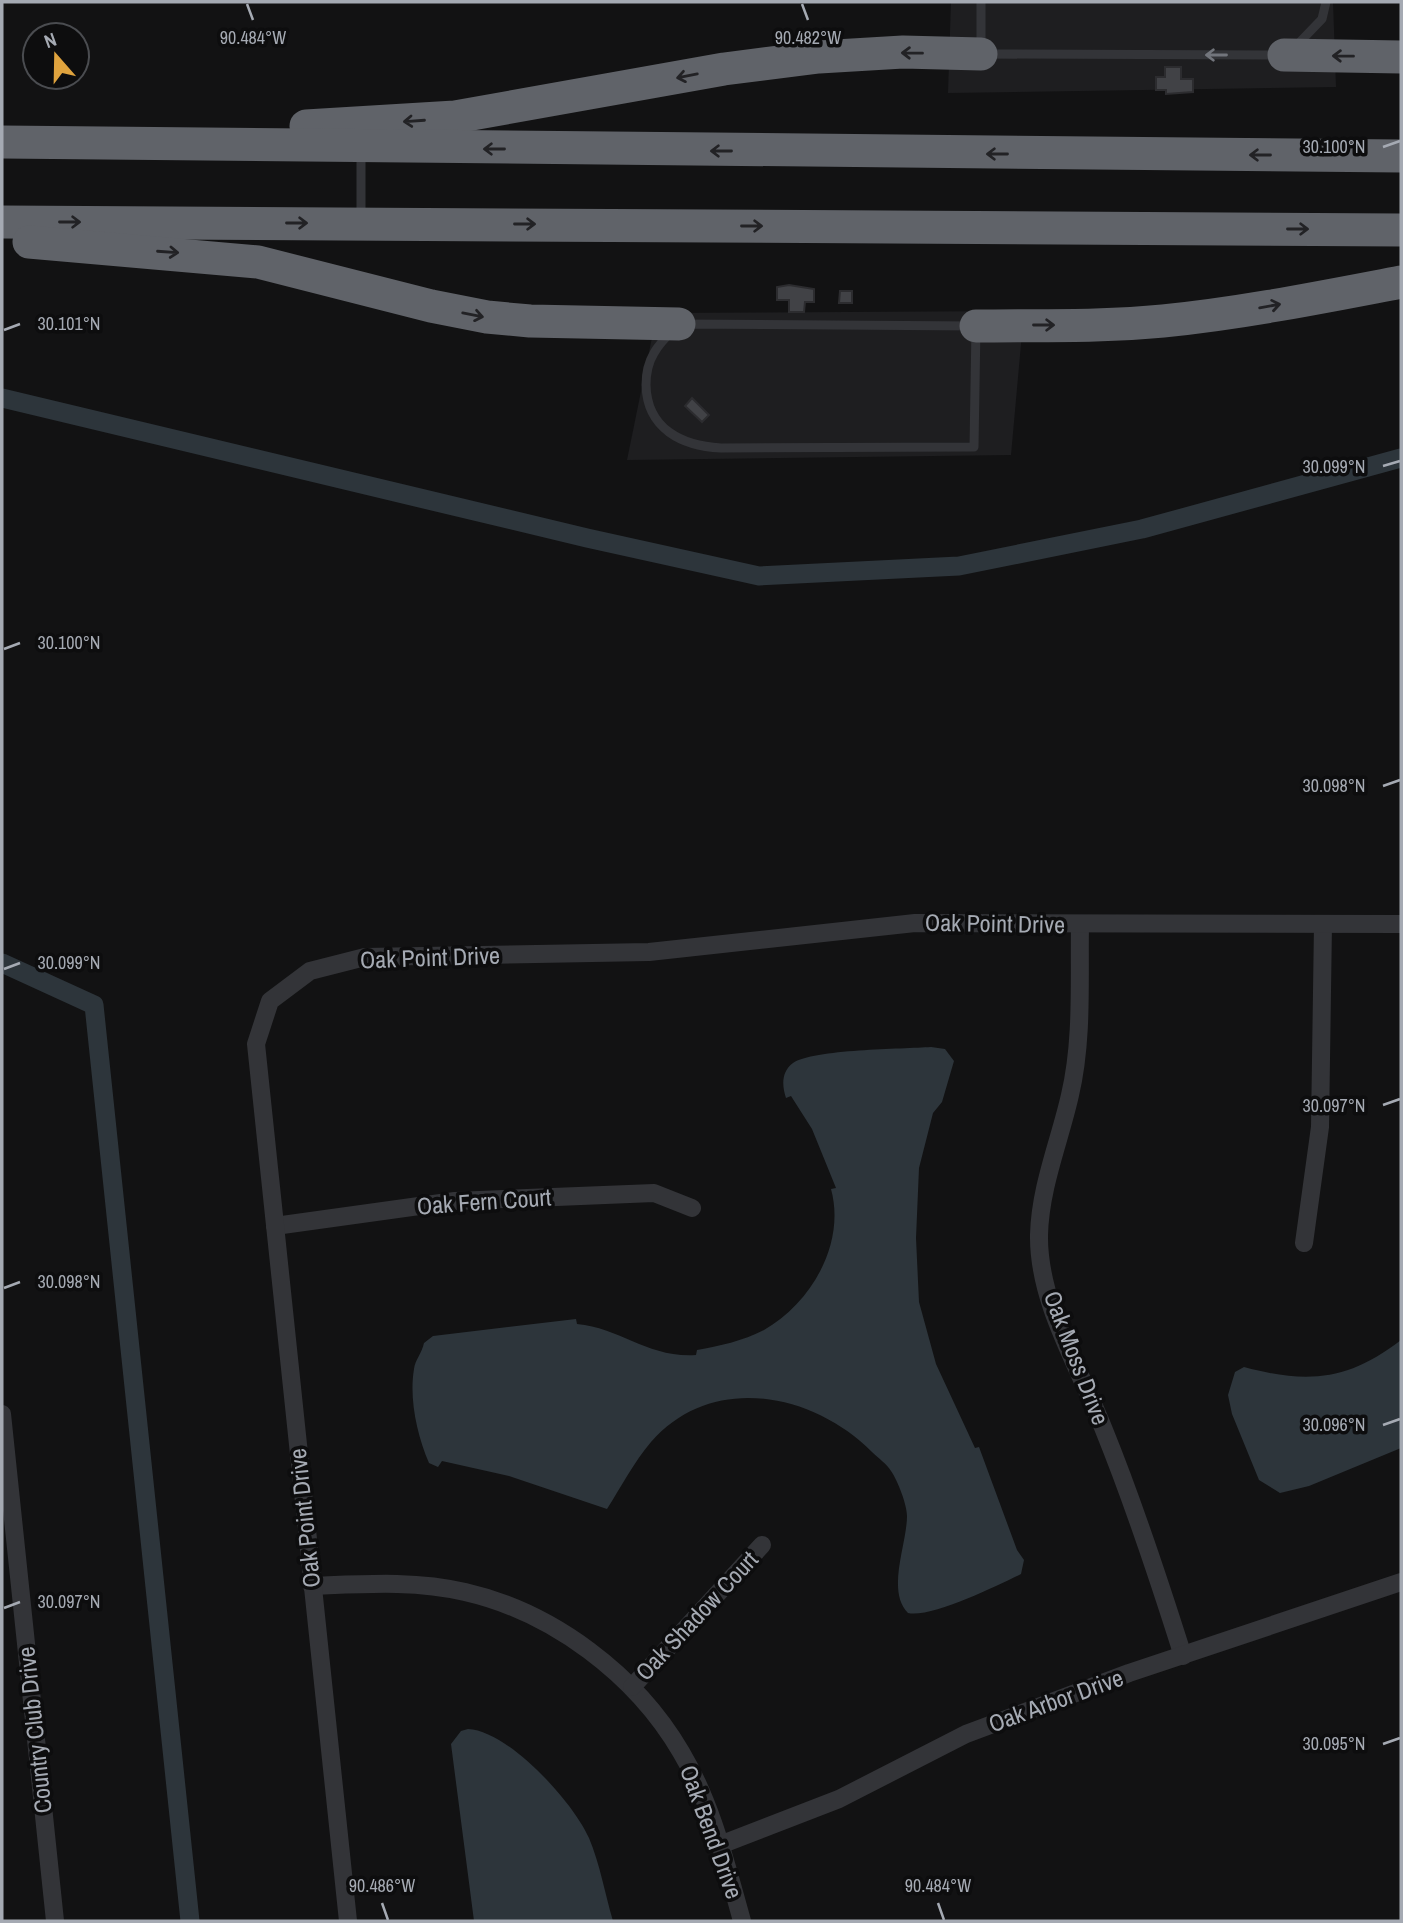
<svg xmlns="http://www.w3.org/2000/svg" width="1403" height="1923" viewBox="0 0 1403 1923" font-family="'Archivo Narrow',sans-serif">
<rect width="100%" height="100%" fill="#121213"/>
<g fill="#1e1e20">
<polygon points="951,2 1333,2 1336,87 948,93"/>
<polygon points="1024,311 1011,455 627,460 657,313"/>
</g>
<g fill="#2d353b">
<path d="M931,1047L945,1049L954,1061L942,1102L933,1113L919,1168L916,1238L918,1281L919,1302L936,1364L975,1448L979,1447L1017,1550L1024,1560L1021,1574C998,1585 932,1618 908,1613C886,1591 907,1544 907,1516C907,1505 898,1481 891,1471C887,1464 878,1458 872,1452C813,1393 712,1372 651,1442C634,1462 621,1487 607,1509L509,1476L442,1461L438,1467L429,1463C417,1435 409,1399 414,1369C415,1360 422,1353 424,1343L433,1336L576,1319L577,1324C621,1328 647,1358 696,1355L697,1350C719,1346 743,1341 764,1330C811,1303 846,1244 831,1189L836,1188L812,1129L791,1096L786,1098C782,1086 781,1072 793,1063C813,1049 903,1049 931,1047Z"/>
<path d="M1401,1340V1448L1309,1486L1280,1493L1259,1480L1232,1414L1228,1395L1235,1372L1244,1367C1307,1384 1348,1381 1401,1340Z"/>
<path d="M468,1729C509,1731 573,1802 589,1838C600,1864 605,1894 613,1921H474L451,1744L461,1731Z"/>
</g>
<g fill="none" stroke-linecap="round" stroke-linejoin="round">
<g stroke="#2d353b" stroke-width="19">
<polyline points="2,398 587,538 759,576 959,566 1142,529 1401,458"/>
<polyline points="2,963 94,1005 190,1921"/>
</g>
</g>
<g fill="#414246" stroke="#2c2c2f" stroke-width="2">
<polygon points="1165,67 1181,67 1181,79 1193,79 1193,92 1166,94 1166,90 1156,90 1156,77 1165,77"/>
<polygon points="789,285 814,289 814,302 805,302 804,312 789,312 789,300 777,300 777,287"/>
<polygon points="840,291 852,291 852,303 839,303"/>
<polygon points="692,398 709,415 702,422 685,406"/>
</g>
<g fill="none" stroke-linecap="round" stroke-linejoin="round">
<g stroke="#333438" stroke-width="9">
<polyline points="981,2 981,54 1277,55"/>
<polyline points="1297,45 1322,19 1326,2"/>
<polyline points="361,218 361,152"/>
<path d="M679,324L976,326L974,447L721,448C682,446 647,429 646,385C646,374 648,363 654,353C660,342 670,333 679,324Z"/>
</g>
<g stroke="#333438" stroke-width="18">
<path d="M1080,925C1079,980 1083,1040 1070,1095C1060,1140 1040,1187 1039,1235C1038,1303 1080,1368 1104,1430C1134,1504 1159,1580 1183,1656"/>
<polyline points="275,1226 455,1201 654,1193 692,1208"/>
<polyline points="1304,1243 1320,1127 1323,924"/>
<polyline points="2,1414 55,1921"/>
<path d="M312,1586C363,1584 415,1580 465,1592C553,1612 636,1675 681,1752C712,1804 726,1864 742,1921"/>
<polyline points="632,1687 762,1545"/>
<polyline points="720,1845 839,1799 966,1734 1129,1673 1401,1582"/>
<polyline points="348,1921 256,1044 270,1001 310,971 365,957 649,952 915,923 1401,924"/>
</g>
<g stroke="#606369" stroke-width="33">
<polyline points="1284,55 1401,57"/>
<polyline points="306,126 455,117 724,69 819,57 903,52 981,54"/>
<polyline points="2,142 1401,156"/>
<polyline points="2,222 1401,230"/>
<polyline points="29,242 258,262 431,306 487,317 530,321 679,324"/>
<path d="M976,326C1038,325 1101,327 1163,321C1243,313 1322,297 1401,282"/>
</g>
</g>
<defs><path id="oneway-shaft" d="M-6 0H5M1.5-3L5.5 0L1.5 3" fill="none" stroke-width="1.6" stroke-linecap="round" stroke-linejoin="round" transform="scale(1.75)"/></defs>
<g stroke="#222225">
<use href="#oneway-shaft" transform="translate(912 53) rotate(-179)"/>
<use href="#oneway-shaft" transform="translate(1343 56) rotate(-179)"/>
<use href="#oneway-shaft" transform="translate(687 76) rotate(169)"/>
<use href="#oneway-shaft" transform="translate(414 121) rotate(176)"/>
<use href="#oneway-shaft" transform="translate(494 149) rotate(-180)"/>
<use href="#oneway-shaft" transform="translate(721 151) rotate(-180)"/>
<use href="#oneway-shaft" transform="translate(997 154) rotate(-180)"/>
<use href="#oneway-shaft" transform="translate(1260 155) rotate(-180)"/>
<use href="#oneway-shaft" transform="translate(70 222)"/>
<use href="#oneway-shaft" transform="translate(297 223)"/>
<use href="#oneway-shaft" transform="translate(525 224)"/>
<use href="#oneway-shaft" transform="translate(752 226)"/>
<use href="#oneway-shaft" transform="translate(1298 229)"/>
<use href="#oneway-shaft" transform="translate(168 252) rotate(4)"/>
<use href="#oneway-shaft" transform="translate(1270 306) rotate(-10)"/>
<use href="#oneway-shaft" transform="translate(473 315) rotate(11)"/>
<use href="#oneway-shaft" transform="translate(1044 325)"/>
</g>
<use stroke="#72757c" href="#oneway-shaft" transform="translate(1216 55) rotate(-180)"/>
<path fill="none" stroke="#a5aab3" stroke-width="2.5" d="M247,4L253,20M802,4L808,20M1383,147L1400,141M4,330L20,324M1383,466L1400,461M4,649L20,643M1383,786L1400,780M4,969L20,963M1383,1105L1400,1099M4,1288L20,1282M1383,1425L1400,1419M4,1608L20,1602M1383,1744L1400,1738M382,1903L388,1920M938,1903L944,1920"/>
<g text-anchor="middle" stroke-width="7" stroke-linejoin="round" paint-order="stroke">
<g font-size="24" fill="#a5aab3" stroke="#0d0d0e">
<text transform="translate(995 924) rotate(1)" y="8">Oak Point Drive</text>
<text transform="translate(430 958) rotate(-2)" y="8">Oak Point Drive</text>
<text transform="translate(484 1202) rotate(-4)" y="8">Oak Fern Court</text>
<text transform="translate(1076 1358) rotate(69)" y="8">Oak Moss Drive</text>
<text transform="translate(305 1518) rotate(-96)" y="8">Oak Point Drive</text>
<text transform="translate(697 1616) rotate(-47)" y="8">Oak Shadow Court</text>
<text transform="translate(1056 1701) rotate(-20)" y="8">Oak Arbor Drive</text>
<text transform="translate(35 1730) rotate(-96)" y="8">Country Club Drive</text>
<text transform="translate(711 1832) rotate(70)" y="8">Oak Bend Drive</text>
</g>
</g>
<g font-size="18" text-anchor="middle" fill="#a5aab3" stroke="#0d0d0e" stroke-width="7" stroke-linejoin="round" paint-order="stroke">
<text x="253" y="44">90.484°W</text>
<text x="808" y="44">90.482°W</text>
<text x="1334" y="153">30.100°N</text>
<text x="69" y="330">30.101°N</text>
<text x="1334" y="473">30.099°N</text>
<text x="69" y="649">30.100°N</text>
<text x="1334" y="792">30.098°N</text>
<text x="69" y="969">30.099°N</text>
<text x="1334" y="1112">30.097°N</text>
<text x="69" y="1288">30.098°N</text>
<text x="1334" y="1431">30.096°N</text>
<text x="69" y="1608">30.097°N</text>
<text x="1334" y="1750">30.095°N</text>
<text x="382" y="1892">90.486°W</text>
<text x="938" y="1892">90.484°W</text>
</g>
<rect width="1403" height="1923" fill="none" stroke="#a5aab3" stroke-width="7"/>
<g transform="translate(56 56) rotate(340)"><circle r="33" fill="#0d0d0e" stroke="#4a4c50" stroke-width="2"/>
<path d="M0-5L12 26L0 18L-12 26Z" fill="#dfa33e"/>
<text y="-10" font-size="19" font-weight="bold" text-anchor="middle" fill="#a5aab3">N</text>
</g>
</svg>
